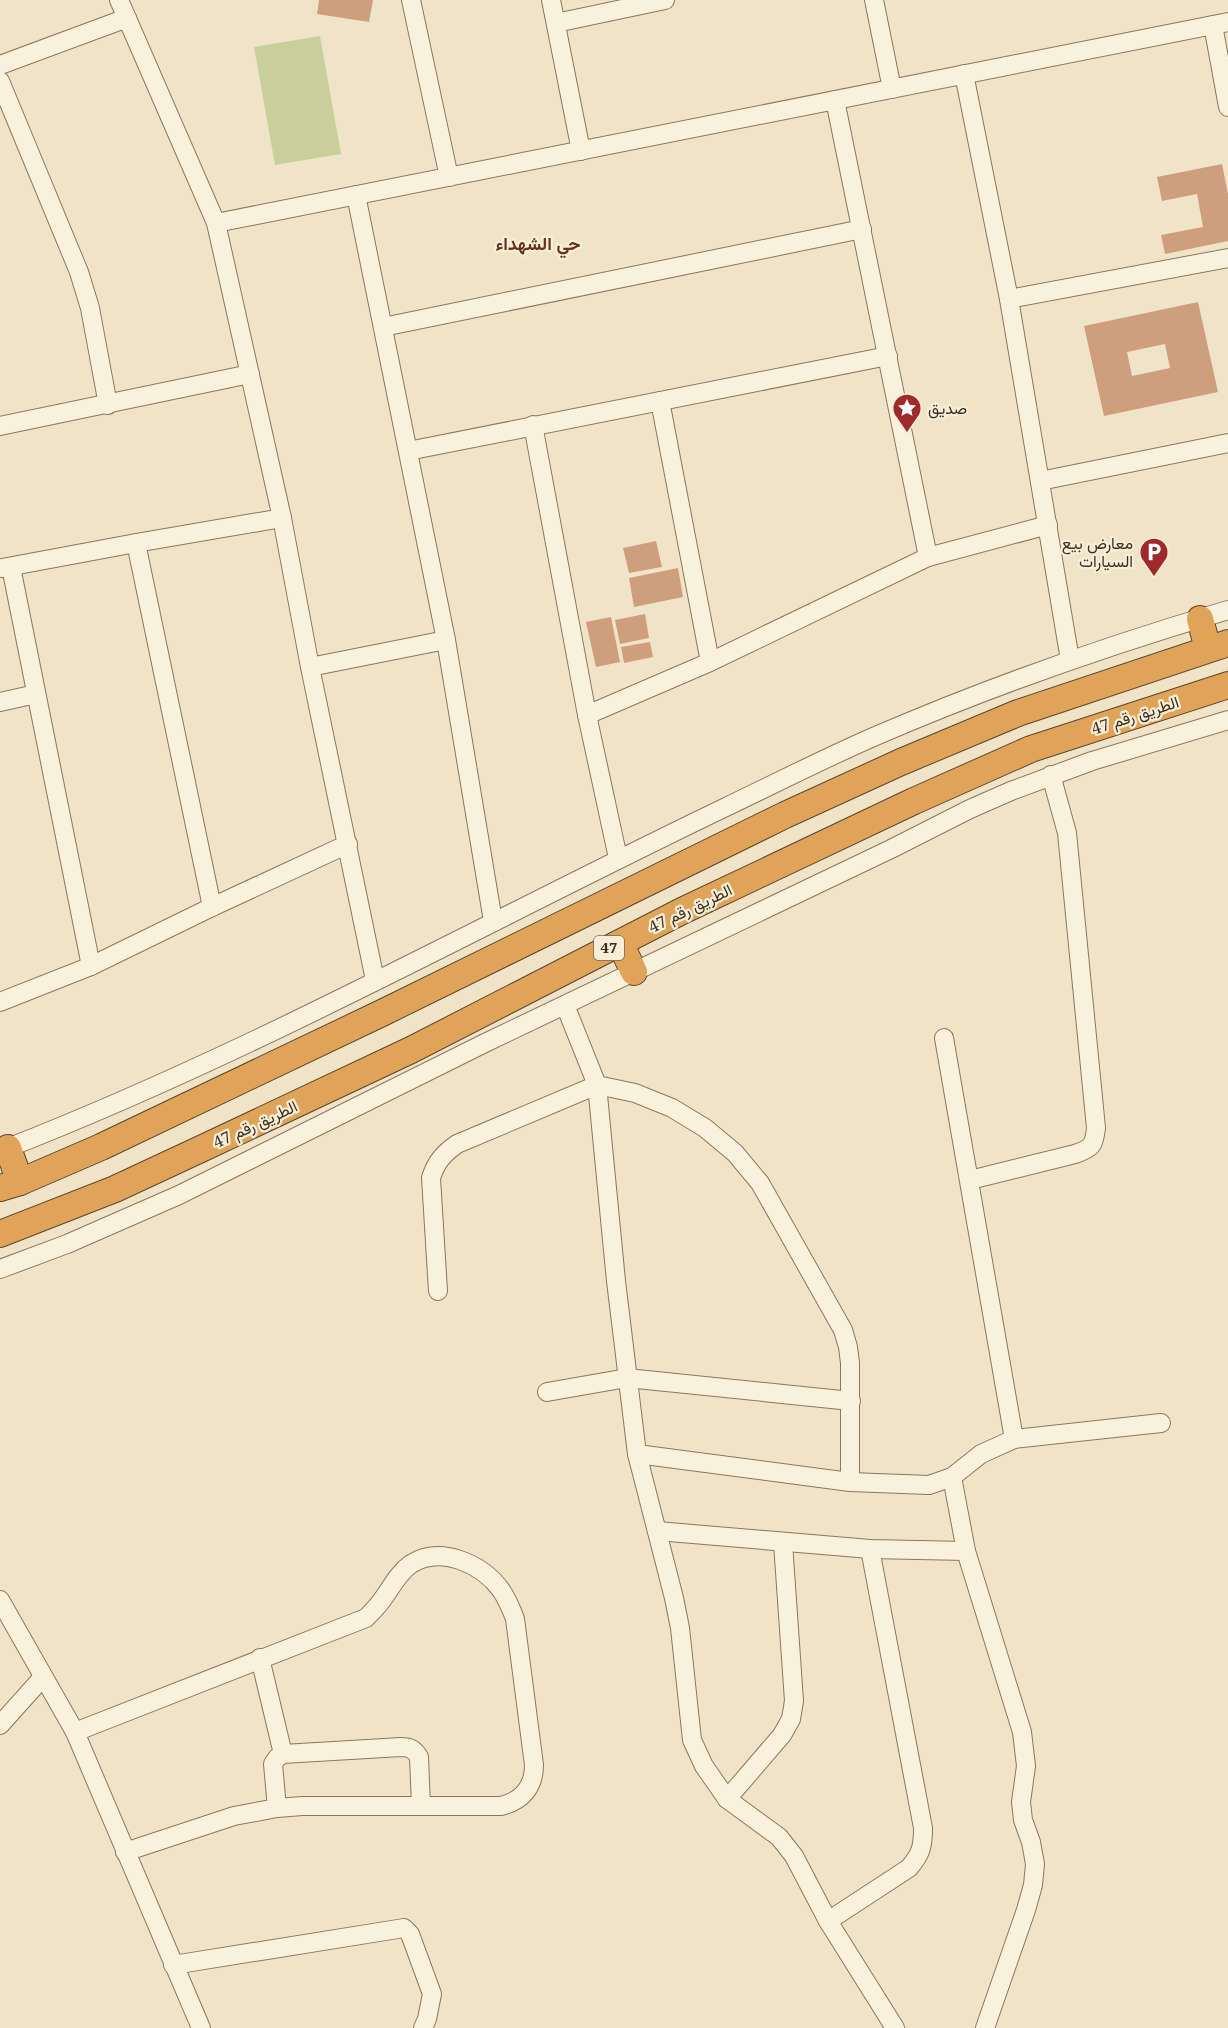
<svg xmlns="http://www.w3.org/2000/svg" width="1228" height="2028" viewBox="0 0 1228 2028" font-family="'Noto Serif',Vazirmatn,serif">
<rect width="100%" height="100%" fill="#f0e4c8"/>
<polygon fill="#c9cf9b" points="320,36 341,154 275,165 254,47"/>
<g fill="#cf9f7d" fill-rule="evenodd">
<polygon points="319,0 373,0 369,22 317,14"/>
<polygon points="1222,164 1228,194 1228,241 1165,254 1161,235 1203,227 1197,194 1162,201 1157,177"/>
<path d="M1198,302L1218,392L1104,416L1084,326ZM1165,344L1170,368L1132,376L1127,352Z"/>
<polygon points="656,541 662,567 629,573 623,548"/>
<polygon points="678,568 683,597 634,607 629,578"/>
<polygon points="645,614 649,638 620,644 615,620"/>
<polygon points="611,617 620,662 596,667 586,622"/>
<polygon points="650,642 653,657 624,663 621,647"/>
</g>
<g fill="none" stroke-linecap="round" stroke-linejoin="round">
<g stroke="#8d765c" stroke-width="20">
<g id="minor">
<polyline points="119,0 216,223 282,518 310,667 375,980"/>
<polyline points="411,0 449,177"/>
<polyline points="551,0 581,151"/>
<polyline points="874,0 892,89"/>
<polyline points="556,23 665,0"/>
<polyline points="1213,25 1228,107"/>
<polyline points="0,65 127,18"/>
<polyline points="964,74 1009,299 1070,660"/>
<polyline points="0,81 79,272 90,308 108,405"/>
<polyline points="835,100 928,557"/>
<polyline points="356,195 446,640 493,921"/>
<polyline points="216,223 1228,22"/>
<polyline points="1009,299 1228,258"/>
<polyline points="383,327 862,229"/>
<polyline points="660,401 710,662"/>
<polyline points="533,425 587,715 618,858"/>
<polyline points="0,426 250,374"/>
<polyline points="408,451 888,356"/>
<polyline points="1040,481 1228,443"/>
<polyline points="136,543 212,907"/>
<polyline points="11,567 91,966"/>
<polyline points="2,568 136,543 282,518"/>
<polyline points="310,667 446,640"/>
<polyline points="0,702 36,694"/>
<polyline points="587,715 710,662 928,557 1048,525"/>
<polyline points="0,1002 91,966 212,907 348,844"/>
<polyline points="565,1005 597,1085 616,1281 637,1454 674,1598 680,1628 692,1740 704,1766 727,1799 779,1837 794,1856 828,1921 895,2028"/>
<polyline points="944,1038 1014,1439"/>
<path d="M0,1151C250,1054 484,923 726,807C776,783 827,757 878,735C992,686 1109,645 1228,610"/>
<path d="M970,1180L1075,1154C1092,1148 1094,1146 1096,1128L1067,833L1051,775"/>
<polyline points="0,1269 67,1244 179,1195 487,1042 891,849 970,809 1011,791 1092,761 1228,720"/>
<path d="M438,1291L431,1178C436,1162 443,1154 457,1144L597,1085L635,1093L672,1108L705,1128L735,1153L760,1183L843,1330L848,1347L850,1363V1482"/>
<polyline points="547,1392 627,1378 851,1401"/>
<polyline points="637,1454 850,1482 929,1485 952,1477 981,1454 1014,1439 1161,1423"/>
<polyline points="952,1477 966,1551 1022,1732 1026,1766 1021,1802 1023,1820 1031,1842 1035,1864 1033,1885 1026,1910 985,2028"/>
<polyline points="657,1531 870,1549 966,1551"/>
<polyline points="0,1600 75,1732 201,2028"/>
<polyline points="260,1658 283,1754"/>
<polyline points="0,1725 43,1677"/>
<path d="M75,1732L366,1618C372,1612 378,1606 382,1600C391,1588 398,1573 411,1564C441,1545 482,1564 501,1590C507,1599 511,1608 515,1619L534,1765C534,1787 522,1801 501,1806H302L277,1808L234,1816L125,1852"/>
<polyline points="727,1799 782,1735 791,1719 794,1701 783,1543"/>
<path d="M277,1808L273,1764L277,1758L283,1754L401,1747C410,1747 414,1749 419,1757L421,1806"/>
<path d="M828,1921L909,1868C921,1854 923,1847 923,1828L870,1549"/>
<polyline points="173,1965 404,1928 410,1934 432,1994 427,2019 423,2028"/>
</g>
</g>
<g stroke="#5b4430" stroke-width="28">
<g id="highway">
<polyline points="1200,619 1208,649"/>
<polyline points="620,943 634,972"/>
<polyline points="8,1148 20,1182"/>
<polyline points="0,1188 20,1182 101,1147 384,1012 785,815 901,762 1018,713 1228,643"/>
<polyline points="0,1234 115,1189 203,1148 411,1050 682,911 914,801 1031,749 1228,685"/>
</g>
</g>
<use href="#minor" stroke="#faf1dc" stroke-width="18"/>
<use href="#highway" stroke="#e0a458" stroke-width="26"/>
</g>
<defs>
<g id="sight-pin" transform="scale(1.5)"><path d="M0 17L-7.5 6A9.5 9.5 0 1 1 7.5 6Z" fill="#9e2a2b" stroke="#f7eed8"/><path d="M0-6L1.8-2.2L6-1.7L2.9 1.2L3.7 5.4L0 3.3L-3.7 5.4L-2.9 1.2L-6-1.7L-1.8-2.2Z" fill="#fff"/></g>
<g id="parking-pin" transform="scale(1.5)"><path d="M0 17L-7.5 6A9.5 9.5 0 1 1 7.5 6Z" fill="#9e2a2b" stroke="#f7eed8"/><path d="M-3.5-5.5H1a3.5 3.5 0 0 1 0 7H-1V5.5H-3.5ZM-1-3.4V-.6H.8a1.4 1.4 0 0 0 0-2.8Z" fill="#fff"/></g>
</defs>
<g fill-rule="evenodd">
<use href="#sight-pin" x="907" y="408"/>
<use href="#parking-pin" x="1154" y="552"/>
</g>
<g text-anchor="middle" stroke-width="4.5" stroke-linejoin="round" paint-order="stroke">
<rect fill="#f7eed8" stroke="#756857" stroke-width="1.5" x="594" y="936" width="30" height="24" rx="4.5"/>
<g font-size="15" font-weight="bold" fill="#3d2e20">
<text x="609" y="953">47</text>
</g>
<g font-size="16" fill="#3d2e20" stroke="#f7eed8" text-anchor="start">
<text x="928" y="414">صديق</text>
<text x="1133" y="549" text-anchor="end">معارض بيع<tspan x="1133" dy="18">السيارات</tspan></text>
</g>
<g font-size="16" fill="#3d2e20" stroke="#f7eed8">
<text transform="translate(1135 715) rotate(-18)" y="6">الطريق رقم 47</text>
<text transform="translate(690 908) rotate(-26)" y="6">الطريق رقم 47</text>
<text transform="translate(255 1124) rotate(-25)" y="6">الطريق رقم 47</text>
</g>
<g font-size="18" font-weight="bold" fill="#6b2e1e" stroke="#f7eed8">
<text x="538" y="250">حي الشهداء</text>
</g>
</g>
</svg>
